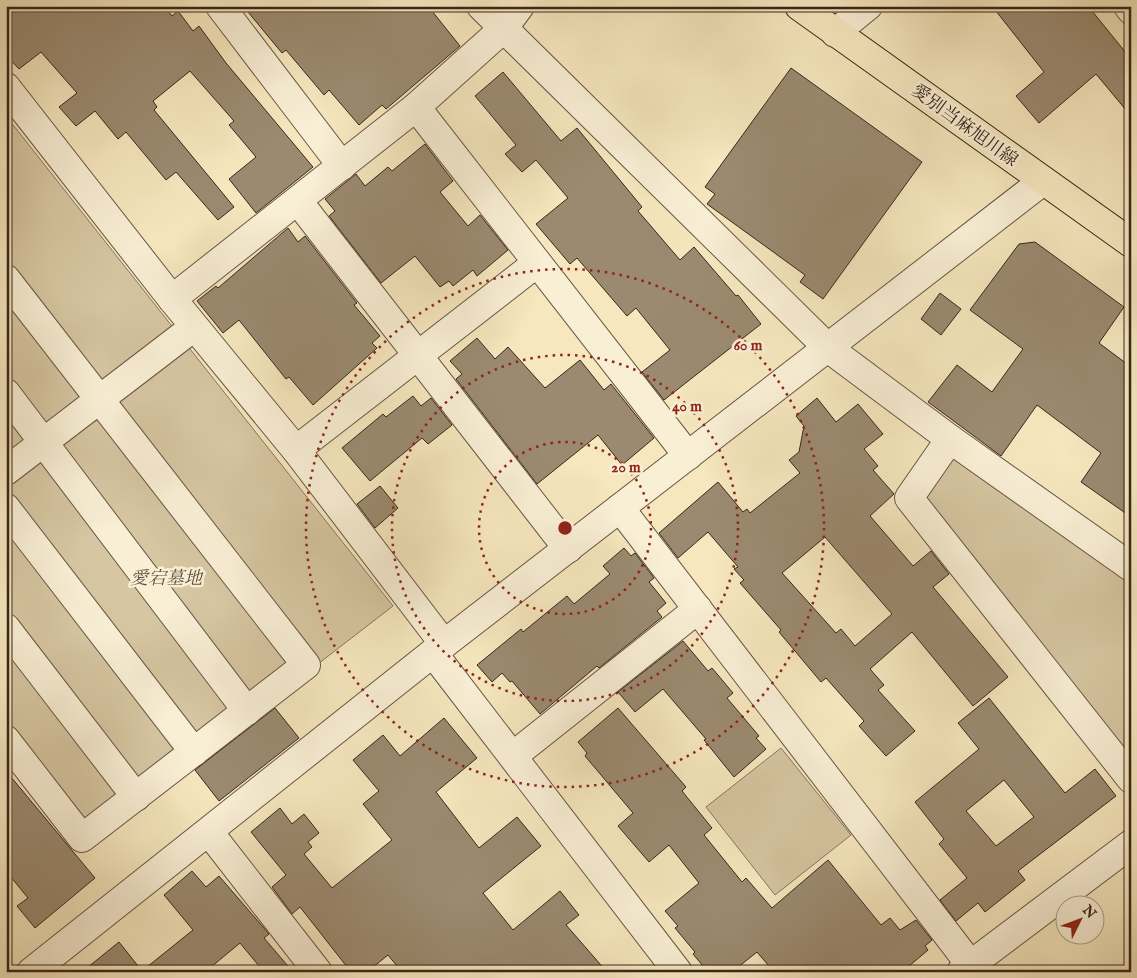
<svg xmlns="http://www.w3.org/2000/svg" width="1137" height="978" viewBox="0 0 1137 978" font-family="'IM FELL English','Noto Serif JP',serif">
<rect width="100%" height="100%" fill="#f6e7be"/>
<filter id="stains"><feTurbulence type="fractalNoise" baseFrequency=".004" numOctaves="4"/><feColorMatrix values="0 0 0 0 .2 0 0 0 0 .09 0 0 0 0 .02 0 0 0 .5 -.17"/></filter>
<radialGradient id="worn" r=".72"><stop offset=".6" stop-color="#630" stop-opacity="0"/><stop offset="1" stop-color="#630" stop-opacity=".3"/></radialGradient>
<g fill="#d6c6a2" stroke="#88765e">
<polygon points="6,116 393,606 81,847 6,755"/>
<polygon points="950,439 1131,567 1131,779 909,498"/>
<polygon points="781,748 851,835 775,895 706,807"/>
</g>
<g fill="#9b8a70" stroke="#39261b" fill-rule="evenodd">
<polygon points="6,6 164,6 172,16 178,11 193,31 199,26 226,63 313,167 256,213 229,179 256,157 229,125 234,121 190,71 153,101 157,107 154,110 234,207 218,220 176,172 166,180 126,132 118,139 95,111 76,126 59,107 77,93 41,52 19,69 6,55"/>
<polygon points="243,6 428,6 460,46 386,109 382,105 359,125 329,90 324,95 286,50 282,53"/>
<polygon points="992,6 1088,6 1131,59 1131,116 1096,74 1039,123 1016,96 1044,72"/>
<polygon points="791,68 922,162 823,299 800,282 805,275 707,204 715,194 705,187"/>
<polygon points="503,72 561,141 577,128 642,207 638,211 680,260 694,247 736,296 738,295 761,324 664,400 642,372 670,350 636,308 627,316 577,258 570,264 536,224 568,198 536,160 522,172 505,154 516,145 475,96"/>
<polygon points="425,144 453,181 440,192 468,226 480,215 508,250 477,276 473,270 453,286 449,281 440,287 415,256 381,283 329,216 335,211 325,199 356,174 365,186 388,167 392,171"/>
<polygon points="288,228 298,242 305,236 357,303 354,305 380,336 372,343 377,348 313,405 289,377 286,379 239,320 223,333 197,301 216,286 218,288"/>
<polygon points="1035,242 1124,307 1099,343 1131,367 1131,517 1081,482 1101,453 1037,405 1001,456 928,402 957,365 992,392 1023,349 970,310 1019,244"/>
<polygon points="940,293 961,309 941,335 921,319"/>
<polygon points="477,338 495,359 508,347 545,388 580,360 604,390 611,384 654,438 622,465 598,435 537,484 456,379 462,374 450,361"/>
<polygon points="413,396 421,406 431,398 452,425 428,444 422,438 370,481 342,448 383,414 386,417"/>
<path d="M817,398L836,422L858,404L883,434L864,449L878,466L873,470L894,494L870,516L913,566L931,551L949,574L933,587L1008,677L973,706L912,632L870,669L884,685L878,690L915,731L886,756L859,726L864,721L826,678L821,682L779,632L781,630L740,583L744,580L734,569L738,567L708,532L678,558L659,533L718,482L743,512L747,509L750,513L800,473L789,460L799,452L804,426L796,416ZM825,537L892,614L855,646L841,629L836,633L782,573Z"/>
<polygon points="380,486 398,508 375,528 357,504"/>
<polygon points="624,548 631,556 635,553 654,578 649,582 666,603 657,611 662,617 599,668 597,666 540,714 512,681 510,682 502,673 492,682 477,665 521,629 523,632 567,596 574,604 610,574 603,566"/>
<polygon points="683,641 708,671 712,668 733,693 727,698 759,736 756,738 766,749 734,777 704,740 706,739 663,689 635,712 618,692"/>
<path d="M989,698L1065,793L1095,769L1116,796L1018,871L1025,880L985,912L978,903L956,921L940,900L967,878L939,844L944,839L915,802L979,749L958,723ZM1004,780L1034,817L996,846L966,811Z"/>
<polygon points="275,708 299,738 219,801 195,770"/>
<polygon points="618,708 686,787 682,791 712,828 704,835 742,882 746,878 772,908 828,860 881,925 890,918 900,930 916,920 932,940 925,946 928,950 902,972 774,972 757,952 732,972 708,972 693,954 695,952 675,928 678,926 665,911 699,883 669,845 649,862 618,826 633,813 585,756 587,753 578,742"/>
<polygon points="444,718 477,758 436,792 479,848 517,817 541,846 483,893 513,930 560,891 579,915 566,925 607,972 402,972 388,955 367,972 351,972 300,907 292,914 272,887 286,875 251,832 280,808 292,824 304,814 319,833 308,842 312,847 304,854 332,888 392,840 363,804 379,791 353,760 383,735 400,756"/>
<polygon points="6,771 95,878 35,928 17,906 28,898 6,871"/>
<polygon points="192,871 206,887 219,876 269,934 264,938 293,972 264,972 240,943 205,972 82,972 119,942 142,971 193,930 164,895"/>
</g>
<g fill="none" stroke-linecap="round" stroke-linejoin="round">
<g stroke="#685644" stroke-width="30">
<g id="minor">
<polyline points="220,6 342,166"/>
<polyline points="481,6 828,348 950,439 1131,567"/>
<polyline points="1128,6 1131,10"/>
<polyline points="835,33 868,6"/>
<polyline points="6,87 172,299 296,450 444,644"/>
<polyline points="416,107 688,456"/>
<polyline points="298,201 568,549"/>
<polyline points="6,279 306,665 82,838 6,740"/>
<polyline points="172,299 416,107 503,29 520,6"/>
<polyline points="6,393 247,711"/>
<polyline points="950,439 909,498 1131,779"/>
<polyline points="296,450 537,263"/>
<polyline points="6,471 194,327"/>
<polyline points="6,508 194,752"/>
<polyline points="620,508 976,972"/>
<polyline points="6,628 136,797"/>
<polyline points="433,653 678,972"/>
<polyline points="513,756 698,609"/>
<polyline points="209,832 318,972"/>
<polyline points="31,972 444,644 1043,181"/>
<polyline points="961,972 1131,844"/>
</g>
</g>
<g stroke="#39261b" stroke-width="30">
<polyline id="major" points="799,6 1131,243"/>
</g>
<use href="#minor" stroke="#f9efd5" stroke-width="28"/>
<use href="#major" stroke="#f6e7be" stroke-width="28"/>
</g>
<g fill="none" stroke="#8f2418" stroke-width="2.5" stroke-dasharray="2.5 5">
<circle cx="565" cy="528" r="86"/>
<circle cx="565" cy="528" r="173"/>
<circle cx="565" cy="528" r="259"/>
</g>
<g text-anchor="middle" stroke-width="5" stroke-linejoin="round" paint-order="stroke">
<g font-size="18" fill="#39261b" stroke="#f9efd5">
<text transform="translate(965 125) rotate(36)" y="6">愛別当麻旭川線</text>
</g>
<g font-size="18" font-style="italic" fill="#604e3d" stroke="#f9efd5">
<text x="166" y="584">愛宕墓地</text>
</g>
</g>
<circle cx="565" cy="528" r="8" fill="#8f2418" stroke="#f9efd5" stroke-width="2.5"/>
<g font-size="15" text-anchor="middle" font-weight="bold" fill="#8f2418" stroke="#f9efd5" stroke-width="5" stroke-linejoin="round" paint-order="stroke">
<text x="748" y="350">60 m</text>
<text x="687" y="411">40 m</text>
<text x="626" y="472">20 m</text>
</g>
<rect width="1137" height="978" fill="none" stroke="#f6e7be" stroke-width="25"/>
<rect x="8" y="8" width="1122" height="963" fill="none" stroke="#39261b" stroke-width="2.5"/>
<rect x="12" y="12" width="1112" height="953" fill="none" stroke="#39261b"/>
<g transform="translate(1080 920) rotate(48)"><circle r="24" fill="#f9efd5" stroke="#ac9f8b"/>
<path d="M0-4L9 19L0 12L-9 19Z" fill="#8f2418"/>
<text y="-8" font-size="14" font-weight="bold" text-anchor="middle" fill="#39261b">N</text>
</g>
<rect width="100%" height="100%" filter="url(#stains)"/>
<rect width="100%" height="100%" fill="url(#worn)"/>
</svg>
